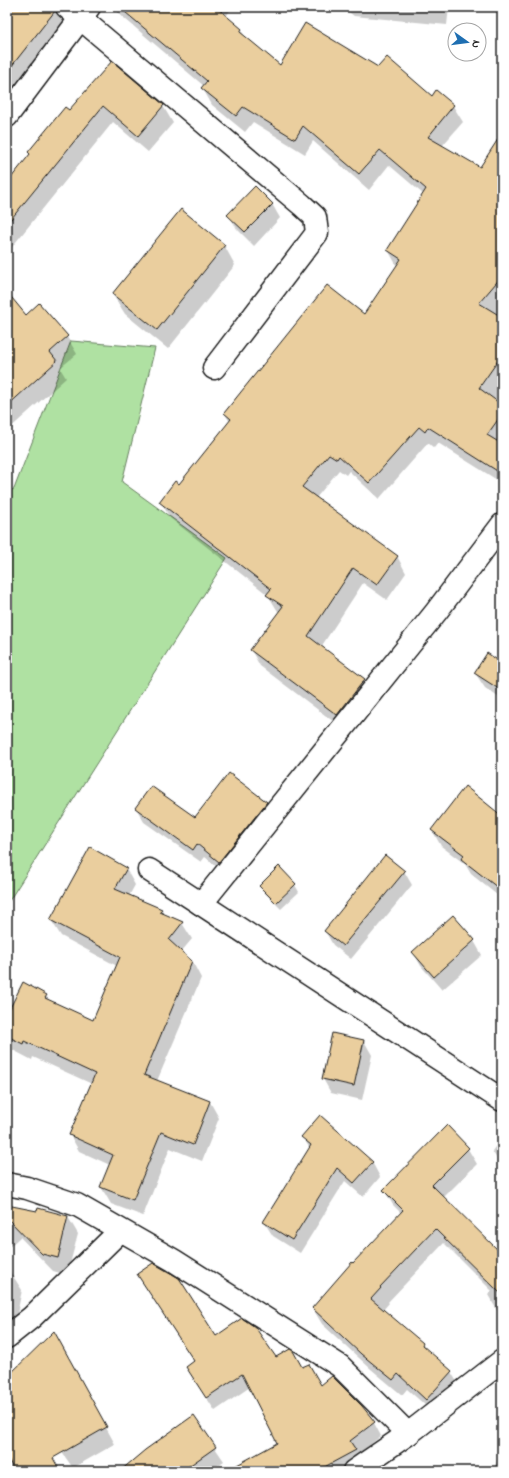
<svg xmlns="http://www.w3.org/2000/svg" width="509" height="1478" viewBox="0 0 509 1478" font-family="'Indie Flower',sans-serif">
<rect width="100%" height="100%" fill="#fff"/>
<filter id="ink" filterUnits="userSpaceOnUse"><feTurbulence type="fractalNoise" baseFrequency=".025" numOctaves="2"/><feDisplacementMap in="SourceGraphic" scale="8" xChannelSelector="R" yChannelSelector="G"/><feConvolveMatrix kernelMatrix="1 2 1 2 8 2 1 2 1" color-interpolation-filters="sRGB"/></filter>
<g filter="url(#ink)">
<polygon fill="#afe1a2" stroke="#667e5f" points="71,341 155,348 122,482 227,558 7,904 7,492 14,489"/>
<g fill="#0003">
<polygon points="7,7 85,7 67,15 63,22 65,30 7,124"/>
<polygon points="111,7 232,7 226,17 241,30 245,37 281,66 426,98 432,97 453,106 463,122 442,146 481,168 502,135 502,483 438,443 434,448 428,443 379,499 349,471 346,475 339,470 316,498 397,556 406,573 387,600 363,583 321,647 364,680 374,696 346,731 260,666 251,650 279,613 268,595 170,518 161,502 179,485 230,422 225,414 364,316 397,266 388,250 423,194 389,165 369,190 313,141 305,154 253,122 245,132 212,105 203,89 204,86"/>
<polygon points="342,7 449,7 447,25 354,16"/>
<polygon points="112,62 163,106 173,123 148,152 113,122 7,253 7,185"/>
<polygon points="272,204 280,218 254,246 237,229 229,215"/>
<polygon points="224,245 235,265 168,349 125,314 113,295"/>
<polygon points="7,294 26,316 39,305 67,337 77,354 60,368 66,378 7,431"/>
<polygon points="502,663 502,704 498,697 485,688 475,673"/>
<polygon points="266,803 274,817 227,875 205,857 201,862 144,822 136,808 195,818"/>
<polygon points="502,808 502,899 471,874 465,864 441,846 432,830 498,813"/>
<polygon points="126,869 135,885 129,896 161,909 164,915 182,923 192,939 181,952 192,961 201,978 157,1081 210,1102 219,1118 202,1161 170,1148 143,1216 111,1204 101,1187 110,1165 79,1151 70,1135 92,1084 33,1057 32,1060 9,1048 7,1045 7,1016 46,996 50,1001 94,1021 117,966 61,936 51,920"/>
<polygon points="404,871 412,885 351,959 333,945 325,931"/>
<polygon points="295,885 299,892 281,909 265,893 261,886"/>
<polygon points="474,941 482,955 442,990 421,966 413,952"/>
<polygon points="364,1041 372,1055 362,1100 331,1093 323,1079"/>
<polygon points="447,1127 468,1149 477,1164 443,1198 502,1255 502,1315 497,1310 488,1295 492,1291 444,1243 388,1302 389,1303 383,1310 423,1344 426,1350 451,1372 460,1387 435,1414 407,1389 402,1395 371,1369 322,1324 313,1309 401,1213 393,1205 384,1190"/>
<polygon points="303,1137 372,1162 380,1177 363,1197 345,1181 300,1253 273,1236 264,1222 310,1149"/>
<polygon points="502,1138 502,1167 492,1151"/>
<polygon points="7,1206 38,1212 39,1209 68,1217 78,1234 67,1275 53,1271 20,1237 7,1249"/>
<polygon points="7,1267 22,1290 16,1319 7,1318"/>
<polygon points="138,1274 216,1338 276,1358 302,1369 321,1386 374,1423 381,1436 357,1455 362,1464 350,1471 244,1471 278,1444 250,1387 215,1411 195,1380 195,1362"/>
<polygon points="63,1349 115,1444 73,1468 51,1437 42,1471 7,1471 7,1385"/>
<polygon points="194,1417 224,1461 210,1471 120,1471"/>
<polygon points="502,1450 502,1471 496,1471 494,1468"/>
</g>
<g fill="#eace9e" stroke="#1c1c1c">
<polygon points="7,7 55,7 55,11 7,72"/>
<polygon points="119,7 216,7 242,29 240,32 280,65 305,23 378,67 387,57 432,96 436,90 454,105 428,137 480,167 502,133 502,276 479,303 502,317 502,355 479,388 502,405 502,414 487,435 502,444 502,474 428,427 425,432 419,427 369,483 339,456 337,459 329,454 302,487 398,556 377,585 353,568 308,636 365,679 337,715 250,650 283,606 266,595 271,589 159,502 175,481 179,484 231,419 224,413 327,285 364,314 401,259 387,250 426,189 380,150 359,174 303,126 295,139 243,107 236,116 201,88 207,81"/>
<polygon points="112,61 164,105 138,136 103,106 7,224 7,183 30,154 28,152 65,107 69,110"/>
<polygon points="255,186 273,204 245,232 227,215"/>
<polygon points="181,209 225,245 157,330 112,294"/>
<polygon points="7,292 26,315 39,303 68,336 50,352 57,361 7,406"/>
<polygon points="487,653 502,663 502,691 474,673"/>
<polygon points="229,773 267,802 219,862 197,844 193,850 135,808 151,786 195,817"/>
<polygon points="465,786 502,816 502,891 461,859 464,855 431,830"/>
<polygon points="90,847 127,868 115,889 162,909 160,912 183,922 169,940 192,961 144,1075 210,1101 193,1145 161,1132 133,1200 100,1187 113,1155 69,1135 95,1074 24,1041 23,1044 7,1036 7,1014 23,982 47,995 45,998 93,1020 120,957 50,920"/>
<polygon points="385,855 405,871 343,946 324,931"/>
<polygon points="279,866 296,884 276,903 259,886"/>
<polygon points="453,915 475,940 434,977 412,952"/>
<polygon points="332,1033 364,1040 354,1086 322,1079"/>
<polygon points="320,1115 373,1162 354,1183 337,1168 292,1240 263,1222 311,1145 301,1137"/>
<polygon points="447,1125 469,1148 432,1185 502,1254 502,1295 435,1229 380,1287 381,1288 371,1299 423,1343 422,1345 452,1371 426,1400 398,1374 393,1380 361,1354 312,1308 352,1262 353,1263 403,1210 383,1190"/>
<polygon points="7,1205 37,1211 38,1208 68,1216 58,1258 42,1254 7,1218"/>
<polygon points="153,1263 179,1278 216,1336 242,1318 255,1327 276,1357 290,1349 293,1351 302,1367 309,1364 321,1385 332,1376 362,1406 375,1422 350,1441 356,1450 317,1471 226,1471 277,1443 242,1374 206,1398 186,1367 194,1361 137,1274"/>
<polygon points="54,1331 107,1427 53,1458 60,1471 14,1471 7,1456 7,1377"/>
<polygon points="194,1415 216,1447 182,1471 120,1471 145,1450"/>
</g>
<g fill="none" stroke-linecap="round" stroke-linejoin="round">
<g stroke="#1c1c1c" stroke-width="25">
<g id="minor">
<polyline points="67,7 302,205 315,217 317,233 214,368"/>
<polyline points="7,116 89,7"/>
<polyline points="149,870 502,1100"/>
<polyline points="201,904 436,612 502,525"/>
<polyline points="7,1184 27,1188 77,1205 173,1260 340,1366 408,1434"/>
<polyline points="7,1337 32,1317 120,1231"/>
<polyline points="354,1471 408,1434 502,1361"/>
</g>
</g>
<use href="#minor" stroke="#fff" stroke-width="22"/>
</g>
</g>
<rect width="509" height="1478" fill="none" stroke="#fff" stroke-width="24"/>
<rect x="12" y="12" width="485" height="1454" fill="none" stroke="#1c1c1c" stroke-width="1.5" filter="url(#ink)"/>
<g transform="translate(467 42) rotate(104)"><circle r="19" fill="#ffffff" stroke="#a4a4a4"/>
<path d="M0-3L7 15L0 10L-7 15Z" fill="#1f6fb2"/>
<text y="-6" font-size="11" font-weight="bold" text-anchor="middle" fill="#1c1c1c">N</text>
</g>
</svg>
